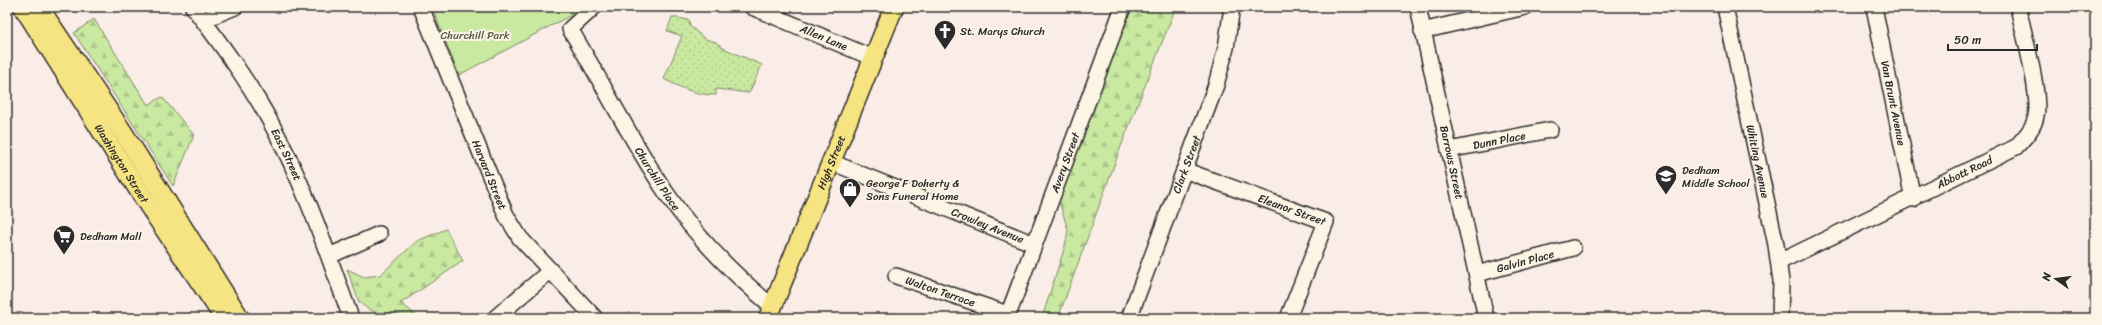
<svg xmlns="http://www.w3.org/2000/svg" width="2102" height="325" viewBox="0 0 2102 325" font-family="Sriracha,sans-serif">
<defs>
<pattern id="grass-dots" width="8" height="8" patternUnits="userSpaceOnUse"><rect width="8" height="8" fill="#c9e8a0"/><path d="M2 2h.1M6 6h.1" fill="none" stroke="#adc78a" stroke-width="1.8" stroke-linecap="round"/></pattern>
<pattern id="forest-firs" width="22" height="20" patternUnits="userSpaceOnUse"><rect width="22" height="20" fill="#c9e8a0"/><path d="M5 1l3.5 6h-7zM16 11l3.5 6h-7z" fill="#adc78a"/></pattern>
</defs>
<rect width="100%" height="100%" fill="#faece6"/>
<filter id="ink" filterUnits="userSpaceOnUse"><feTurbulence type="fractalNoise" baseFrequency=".025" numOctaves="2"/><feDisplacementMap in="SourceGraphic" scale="8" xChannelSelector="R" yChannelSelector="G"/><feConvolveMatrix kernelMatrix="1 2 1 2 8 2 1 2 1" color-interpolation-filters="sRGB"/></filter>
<g filter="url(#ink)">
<path fill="url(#grass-dots)" stroke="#7a8a66" d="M672,17L689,20L690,26L705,39L716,42L723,48L762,65L749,93L716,89V95C696,95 681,88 664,79L682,36L667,31Z"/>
<g fill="url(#forest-firs)" stroke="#7a8a66">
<polygon points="1129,7 1176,7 1120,149 1058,318 1042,318 1065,246 1068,230 1058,197"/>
<polygon points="94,19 148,105 162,97 194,135 173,186 74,33"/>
<polygon points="446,229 463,261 401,303 418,317 375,312 368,309 359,302 347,269 364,277 380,275 417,241"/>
</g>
<polygon fill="#c9e8a0" stroke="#7a8a66" points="432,7 581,7 573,14 459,75"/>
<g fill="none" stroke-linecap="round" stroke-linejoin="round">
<g stroke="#2b2b2b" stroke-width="18">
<g id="minor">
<path id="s1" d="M193,7C221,44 249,82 271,123C305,185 327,252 351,318"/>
<path id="s2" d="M421,7L506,215L520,238L595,318"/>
<path id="s3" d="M594,7L570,29C603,83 631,141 667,194C696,237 733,274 773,307"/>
<path id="s4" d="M752,7L873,58"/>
<path id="s5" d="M1418,7L1486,318"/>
<path id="s6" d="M1725,7L1776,245L1781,281L1780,318"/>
<path id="s7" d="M1874,7L1913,199"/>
<polyline points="203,20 235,7"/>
<polyline points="1422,31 1525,7"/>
<path id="s8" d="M1449,150L1550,130"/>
<path id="s9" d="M831,162L1034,244"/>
<path id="s10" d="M1184,170L1326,222L1288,318"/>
<polyline points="329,256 379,234"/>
<path id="s11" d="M1779,262L2016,147C2024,138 2034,128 2036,116C2041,95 2023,31 2018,7"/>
<path id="s12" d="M1477,274L1573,248"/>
<path id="s13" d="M896,276L1008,314"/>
<polyline points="495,318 550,271"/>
<path id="s14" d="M1007,318L1123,7"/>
<path id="s15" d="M1129,318L1216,85L1226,48L1232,7"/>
</g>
</g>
<g stroke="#2b2b2b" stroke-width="21">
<g id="major">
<path id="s16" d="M23,7L146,202L224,318"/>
<polyline points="39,7 123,132 240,318"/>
<path id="s17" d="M768,318L894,7"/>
</g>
</g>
<use href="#minor" stroke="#fcf5e5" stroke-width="15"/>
<use href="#major" stroke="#f6e381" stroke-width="18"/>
</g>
</g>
<defs>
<g id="church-pin" transform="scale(1.15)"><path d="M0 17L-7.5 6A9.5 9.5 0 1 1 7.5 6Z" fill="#2b2b2b" stroke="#fcf5e5"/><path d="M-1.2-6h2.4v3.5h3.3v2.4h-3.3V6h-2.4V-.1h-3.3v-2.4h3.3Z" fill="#fff"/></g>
<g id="school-pin" transform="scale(1.15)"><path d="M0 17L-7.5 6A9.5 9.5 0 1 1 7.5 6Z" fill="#2b2b2b" stroke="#fcf5e5"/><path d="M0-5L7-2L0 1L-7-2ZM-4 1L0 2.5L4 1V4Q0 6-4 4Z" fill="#fff"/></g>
<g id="shop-pin" transform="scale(1.15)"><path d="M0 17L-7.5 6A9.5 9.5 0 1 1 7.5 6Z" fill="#2b2b2b" stroke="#fcf5e5"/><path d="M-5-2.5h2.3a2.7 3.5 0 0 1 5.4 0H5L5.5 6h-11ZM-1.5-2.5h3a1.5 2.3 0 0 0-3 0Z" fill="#fff"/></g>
<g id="supermarket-pin" transform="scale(1.15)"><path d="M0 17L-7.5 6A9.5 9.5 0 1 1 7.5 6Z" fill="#2b2b2b" stroke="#fcf5e5"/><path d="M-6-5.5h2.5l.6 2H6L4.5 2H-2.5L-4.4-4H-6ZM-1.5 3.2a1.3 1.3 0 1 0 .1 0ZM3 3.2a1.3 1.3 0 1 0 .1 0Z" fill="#fff"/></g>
</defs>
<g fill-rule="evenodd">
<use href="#church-pin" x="945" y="31"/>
<use href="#school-pin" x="1666" y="176"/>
<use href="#shop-pin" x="850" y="189"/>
<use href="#supermarket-pin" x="64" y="236"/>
</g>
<g text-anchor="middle" stroke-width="4" stroke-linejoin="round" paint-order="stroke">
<g font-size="11" fill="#2b2b2b" stroke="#fcf5e5" text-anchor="start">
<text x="960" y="35">St. Marys Church</text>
<text x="1682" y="174">Dedham<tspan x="1682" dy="13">Middle School</tspan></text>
<text x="866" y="187">George F Doherty &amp;<tspan x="866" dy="13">Sons Funeral Home</tspan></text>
<text x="80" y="240">Dedham Mall</text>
</g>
<g font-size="11" fill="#525a48" stroke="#fcf5e5">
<text x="475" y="39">Churchill Park</text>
</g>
<g font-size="11" fill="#2b2b2b" stroke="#fcf5e5">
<text dy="4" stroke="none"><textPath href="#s4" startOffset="78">Allen Lane</textPath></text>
<text dy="4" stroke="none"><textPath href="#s7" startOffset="98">Van Brunt Avenue</textPath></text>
<text dy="4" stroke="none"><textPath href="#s8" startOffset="51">Dunn Place</textPath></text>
<text dy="4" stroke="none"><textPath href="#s1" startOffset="175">East Street</textPath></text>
<text dy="4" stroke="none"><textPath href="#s17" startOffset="168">High Street</textPath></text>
<text dy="4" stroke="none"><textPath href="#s14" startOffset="166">Avery Street</textPath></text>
<text dy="4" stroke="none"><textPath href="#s5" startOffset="159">Barrows Street</textPath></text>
<text dy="4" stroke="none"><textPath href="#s6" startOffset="158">Whiting Avenue</textPath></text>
<text dy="4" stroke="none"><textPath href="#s16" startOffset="185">Washington Street</textPath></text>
<text dy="4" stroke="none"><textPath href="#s15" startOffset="164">Clark Street</textPath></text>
<text dy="4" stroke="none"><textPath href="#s11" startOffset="206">Abbott Road</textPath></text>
<text dy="4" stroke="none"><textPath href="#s2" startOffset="181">Harvard Street</textPath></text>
<text dy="4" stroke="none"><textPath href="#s3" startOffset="206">Churchill Place</textPath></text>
<text dy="4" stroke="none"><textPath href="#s10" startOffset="115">Eleanor Street</textPath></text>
<text dy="4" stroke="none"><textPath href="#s9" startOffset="169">Crowley Avenue</textPath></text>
<text dy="4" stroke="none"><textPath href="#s12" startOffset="50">Galvin Place</textPath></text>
<text dy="4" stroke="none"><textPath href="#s13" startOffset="47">Walton Terrace</textPath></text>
</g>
</g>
<rect width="2102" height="325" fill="none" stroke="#fcf5e5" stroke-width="24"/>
<rect x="12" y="12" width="2078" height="301" fill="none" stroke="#2b2b2b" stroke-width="1.5" filter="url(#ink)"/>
<g transform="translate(2056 279) rotate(284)" stroke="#fcf5e5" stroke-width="3" paint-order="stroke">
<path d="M0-3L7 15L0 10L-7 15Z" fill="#2b2b2b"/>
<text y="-6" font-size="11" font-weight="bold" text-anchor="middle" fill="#2b2b2b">N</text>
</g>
<path d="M1948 44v6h89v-6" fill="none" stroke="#2b2b2b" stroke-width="2"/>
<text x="1954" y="44" font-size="12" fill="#2b2b2b" stroke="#fcf5e5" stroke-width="3" paint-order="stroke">50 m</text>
</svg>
